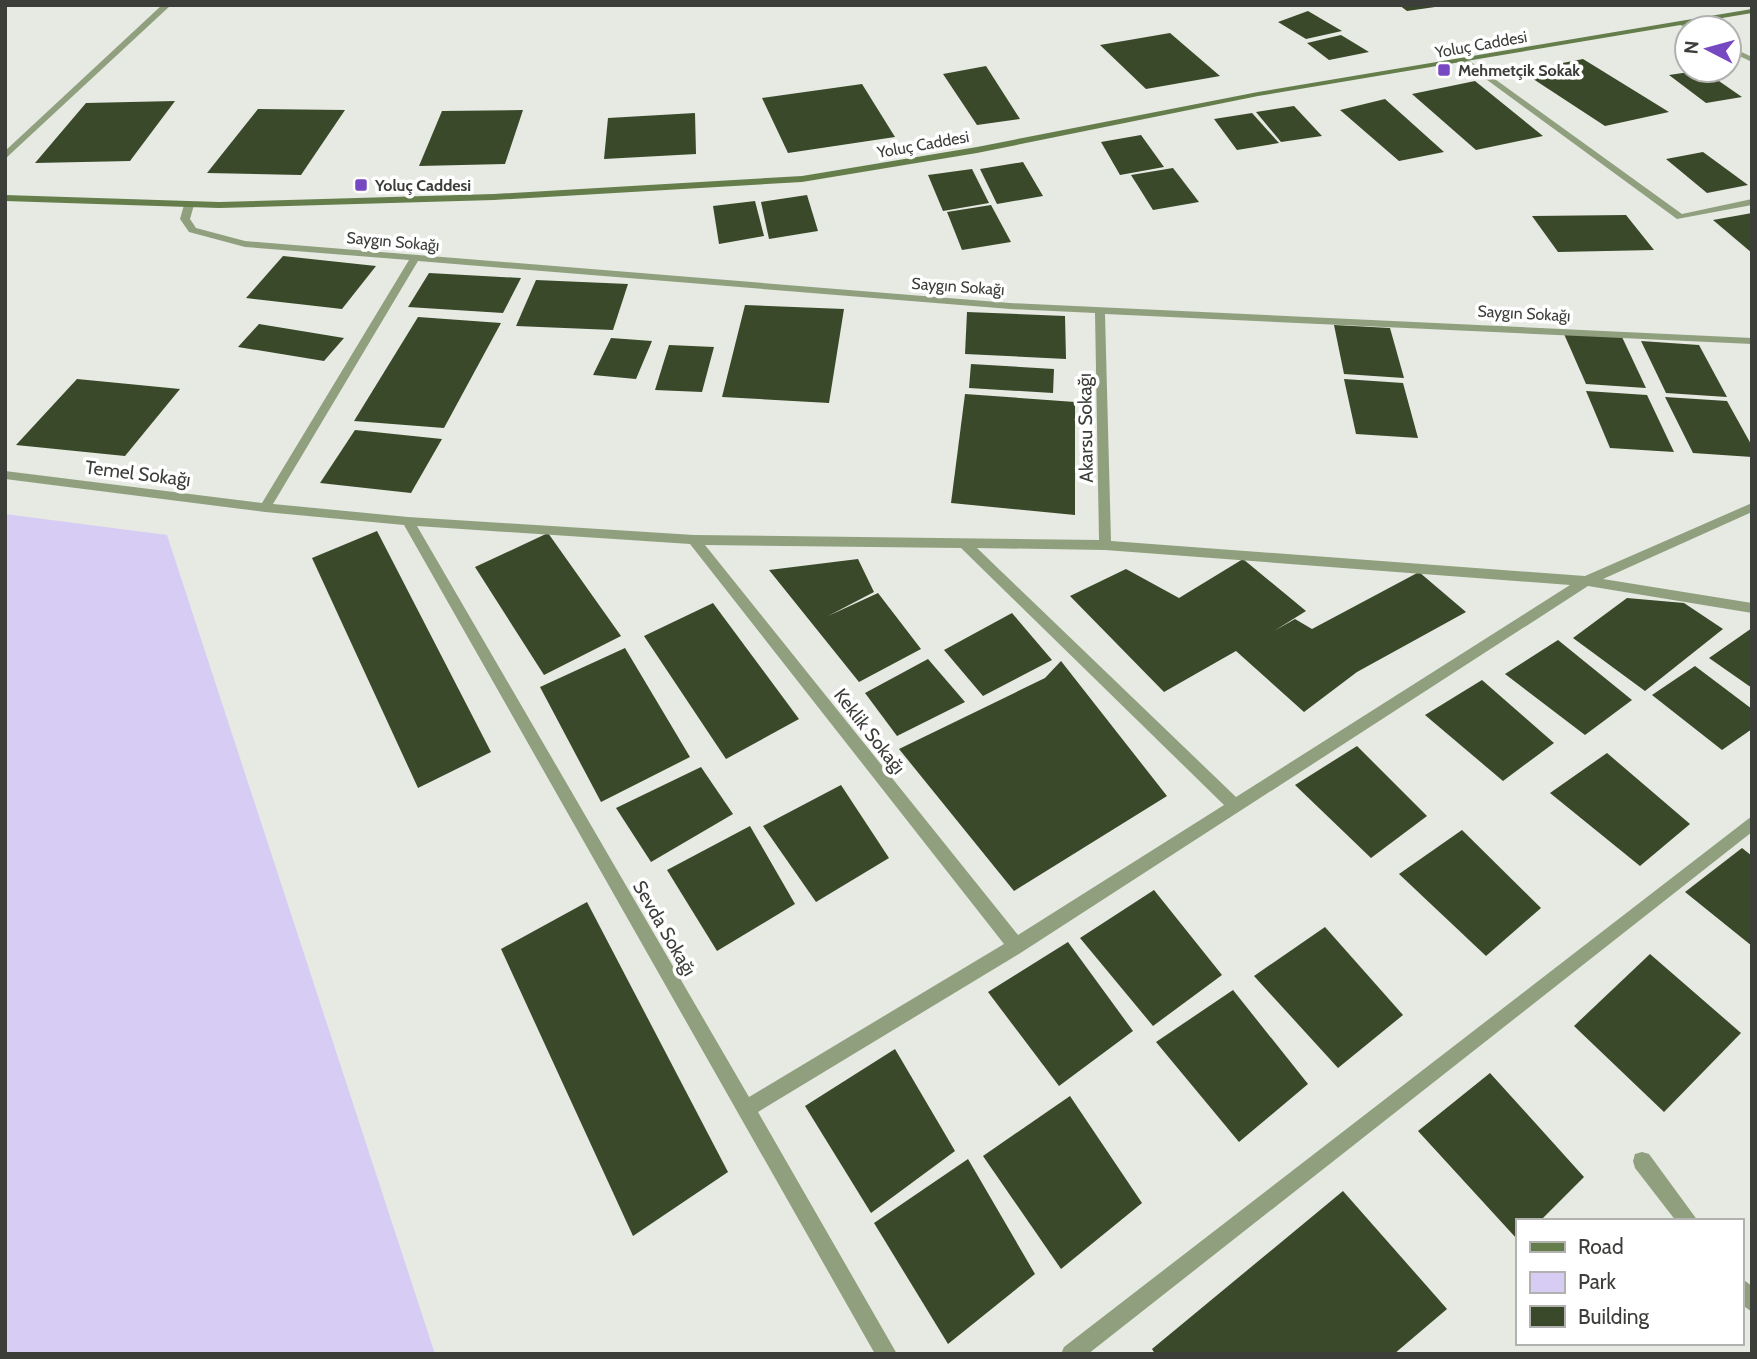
<svg xmlns="http://www.w3.org/2000/svg" width="1757" height="1359" viewBox="0 0 1757 1359" font-family="Cabin,sans-serif">
<rect width="100%" height="100%" fill="#e6eae2"/>
<polygon fill="#d7cdf4" points="5,514 167,535 435,1354 5,1354"/>
<g fill="#3a4929">
<polygon points="1399,5 1435,5 1435,7 1407,11"/>
<polygon points="1308,11 1342,31 1306,39 1278,22"/>
<polygon points="1170,33 1220,76 1146,89 1100,45"/>
<polygon points="1341,35 1369,52 1329,60 1307,43"/>
<polygon points="1583,59 1669,112 1605,126 1521,71"/>
<polygon points="986,66 1020,119 977,125 943,74"/>
<polygon points="1703,70 1742,97 1706,103 1669,75"/>
<polygon points="1475,81 1543,136 1476,150 1412,94"/>
<polygon points="862,84 895,137 788,153 762,98"/>
<polygon points="1385,99 1444,152 1399,161 1340,110"/>
<polygon points="175,101 130,161 35,163 86,103"/>
<polygon points="1294,106 1322,136 1281,142 1256,112"/>
<polygon points="258,109 345,110 301,175 207,173"/>
<polygon points="523,110 505,164 419,166 442,111"/>
<polygon points="695,113 696,154 604,159 608,118"/>
<polygon points="1252,113 1279,143 1237,150 1214,119"/>
<polygon points="1141,135 1164,167 1120,175 1101,142"/>
<polygon points="1703,152 1748,185 1707,193 1666,159"/>
<polygon points="1023,162 1043,196 997,204 980,169"/>
<polygon points="1173,168 1199,202 1153,210 1131,175"/>
<polygon points="972,169 989,203 943,211 928,175"/>
<polygon points="807,195 818,231 769,239 761,202"/>
<polygon points="755,201 764,236 719,244 713,206"/>
<polygon points="991,205 1011,242 962,250 947,212"/>
<polygon points="1752,213 1752,253 1713,220"/>
<polygon points="1626,215 1654,250 1558,252 1532,216"/>
<polygon points="283,256 376,266 342,309 246,298"/>
<polygon points="429,273 521,278 503,313 408,307"/>
<polygon points="536,280 628,284 613,330 516,326"/>
<polygon points="745,305 844,309 829,403 722,397"/>
<polygon points="967,312 1065,316 1066,359 965,354"/>
<polygon points="418,317 501,323 444,428 354,421"/>
<polygon points="259,324 344,338 324,361 238,347"/>
<polygon points="1334,325 1390,328 1404,378 1344,374"/>
<polygon points="1564,334 1622,337 1646,388 1586,384"/>
<polygon points="611,338 652,341 636,379 593,375"/>
<polygon points="1641,341 1699,345 1727,397 1666,393"/>
<polygon points="669,345 714,347 702,392 655,390"/>
<polygon points="971,364 1054,369 1053,393 969,388"/>
<polygon points="77,379 180,389 125,456 16,445"/>
<polygon points="1344,379 1403,383 1418,438 1356,434"/>
<polygon points="1586,391 1647,395 1674,452 1610,448"/>
<polygon points="965,394 1075,402 1075,515 951,503"/>
<polygon points="1665,397 1727,401 1752,446 1752,457 1693,453"/>
<polygon points="355,430 442,439 411,493 320,483"/>
<polygon points="377,531 491,752 418,788 312,558"/>
<polygon points="548,533 621,636 544,675 475,567"/>
<polygon points="858,559 874,592 828,616 878,593 921,649 859,682 769,570"/>
<polygon points="1243,559 1306,611 1274,631 1295,619 1312,629 1419,572 1466,612 1357,672 1304,712 1236,651 1164,692 1070,596 1126,569 1179,598"/>
<polygon points="1627,598 1684,603 1723,629 1645,691 1573,638"/>
<polygon points="713,603 799,719 726,759 644,636"/>
<polygon points="1012,613 1052,660 983,696 944,650"/>
<polygon points="1752,628 1752,688 1709,658"/>
<polygon points="1558,640 1632,700 1585,735 1505,674"/>
<polygon points="625,648 690,757 601,802 540,687"/>
<polygon points="928,659 965,702 897,736 865,693"/>
<polygon points="1061,661 1167,796 1014,891 899,749 1045,678"/>
<polygon points="1695,666 1752,709 1752,729 1722,750 1652,695"/>
<polygon points="1482,680 1554,743 1503,781 1425,715"/>
<polygon points="1357,746 1427,816 1371,858 1295,785"/>
<polygon points="1607,753 1690,824 1640,866 1550,793"/>
<polygon points="701,767 733,814 651,862 616,808"/>
<polygon points="841,785 889,858 816,902 763,826"/>
<polygon points="750,826 795,904 717,951 667,870"/>
<polygon points="1462,830 1541,908 1486,956 1399,874"/>
<polygon points="1742,848 1752,856 1752,946 1685,892"/>
<polygon points="1154,890 1222,975 1153,1026 1080,938"/>
<polygon points="587,902 728,1172 633,1236 501,949"/>
<polygon points="1325,927 1403,1015 1338,1068 1254,976"/>
<polygon points="1068,942 1133,1031 1059,1086 988,992"/>
<polygon points="1650,954 1741,1033 1664,1112 1574,1026"/>
<polygon points="1233,990 1308,1084 1239,1142 1156,1042"/>
<polygon points="895,1049 955,1151 871,1213 805,1106"/>
<polygon points="1490,1073 1584,1177 1540,1221 1517,1221 1517,1239 1418,1131"/>
<polygon points="1070,1096 1142,1203 1061,1269 983,1156"/>
<polygon points="968,1159 1035,1274 948,1344 874,1223"/>
<polygon points="1343,1191 1447,1309 1394,1354 1155,1354 1152,1349"/>
</g>
<g fill="none" stroke-linecap="round" stroke-linejoin="round">
<g fill="#90a07e" fill-rule="evenodd">
<polygon points="1642,1152 1649,1154 1698,1221 1676,1221 1635,1168 1633,1161 1635,1154"/>
<polygon points="1741,1278 1752,1286 1752,1312 1741,1304"/>
</g>
<g fill="#90a07e" fill-rule="evenodd">
<polygon points="162,5 171,5 5,159 5,151"/>
<polygon points="1681,21 1693,26 1694,28 1687,29 1677,23"/>
<polygon points="1729,46 1752,57 1752,62 1729,51"/>
<polygon points="1467,59 1682,214 1752,199 1752,205 1677,219 1464,63 1463,61"/>
<path d="M189,202L194,205L190,219L196,228L245,241L1010,303L1752,338V344L1105,314L1111,541L1585,576L1752,503V512L1603,579L1752,603V613L1588,586L1022,952L758,1112L897,1354H875L404,525L265,512L5,479V471L262,503L409,260L245,247L189,232L180,219L184,205ZM418,261L1010,309L1095,313L1099,540L694,535L408,517L273,504ZM417,526L690,544L1004,944L749,1097ZM705,545L961,548L1224,805L1018,935ZM977,548L1105,550L1570,585L1236,797Z"/>
<polygon points="1752,816 1752,832 1088,1354 1061,1354 1064,1347"/>
</g>
<polygon fill="#657d4b" fill-rule="evenodd" points="1752,9 1752,13 1258,96 977,153 802,182 494,200 219,208 5,201 5,195 219,202 494,194 802,176 977,147 1258,92"/>
</g>
<g fill="#7648c1" stroke="#fff" stroke-width="2.5">
<rect x="1437" y="63" width="14" height="14" rx="3.5"/>
<rect x="354" y="178" width="14" height="14" rx="3.5"/>
</g>
<g text-anchor="middle" stroke-width="7" stroke-linejoin="round" paint-order="stroke">
<g font-size="16" fill="#3c3e3a" stroke="#fff">
<text transform="translate(1481 44) rotate(-10)" y="6">Yoluç Caddesi</text>
<text transform="translate(923 144) rotate(-10)" y="6">Yoluç Caddesi</text>
<text transform="translate(393 241) rotate(5)" y="6">Saygın Sokağı</text>
<text transform="translate(958 286) rotate(4)" y="6">Saygın Sokağı</text>
<text transform="translate(1524 313) rotate(3)" y="6">Saygın Sokağı</text>
</g>
<g font-size="16" font-weight="bold" fill="#3c3e3a" stroke="#fff" text-anchor="start">
<text x="1458" y="76">Mehmetçik Sokak</text>
<text x="375" y="191">Yoluç Caddesi</text>
</g>
<g font-size="19" fill="#3c3e3a" stroke="#fff">
<text transform="translate(1085 428) rotate(-91)" y="7">Akarsu Sokağı</text>
<text transform="translate(138 473) rotate(7)" y="7">Temel Sokağı</text>
<text transform="translate(870 731) rotate(52)" y="7">Keklik Sokağı</text>
<text transform="translate(665 928) rotate(60)" y="7">Sevda Sokağı</text>
</g>
</g>
<rect width="1757" height="1359" fill="none" stroke="#3c3e3a" stroke-width="14"/>
<rect x="1516" y="1219" width="228" height="126" fill="#ffffff" stroke="#b1b2b0" stroke-width="2"/>
<rect x="1530" y="1242" width="35" height="10" fill="#657d4b" stroke="#b1b2b0" stroke-width="2"/>
<text x="1578" y="1254" font-size="21" fill="#3c3e3a">Road</text>
<rect x="1530" y="1272" width="35" height="21" fill="#d7cdf4" stroke="#b1b2b0" stroke-width="2"/>
<text x="1578" y="1289" font-size="21" fill="#3c3e3a">Park</text>
<rect x="1530" y="1306" width="35" height="21" fill="#3a4929" stroke="#b1b2b0" stroke-width="2"/>
<text x="1578" y="1324" font-size="21" fill="#3c3e3a">Building</text>
<g transform="translate(1708 49) rotate(276)"><circle r="33" fill="#ffffff" stroke="#b1b2b0" stroke-width="2"/>
<path d="M0-5L12 26L0 18L-12 26Z" fill="#7648c1"/>
<text y="-10" font-size="19" font-weight="bold" text-anchor="middle" fill="#3c3e3a">N</text>
</g>
</svg>
